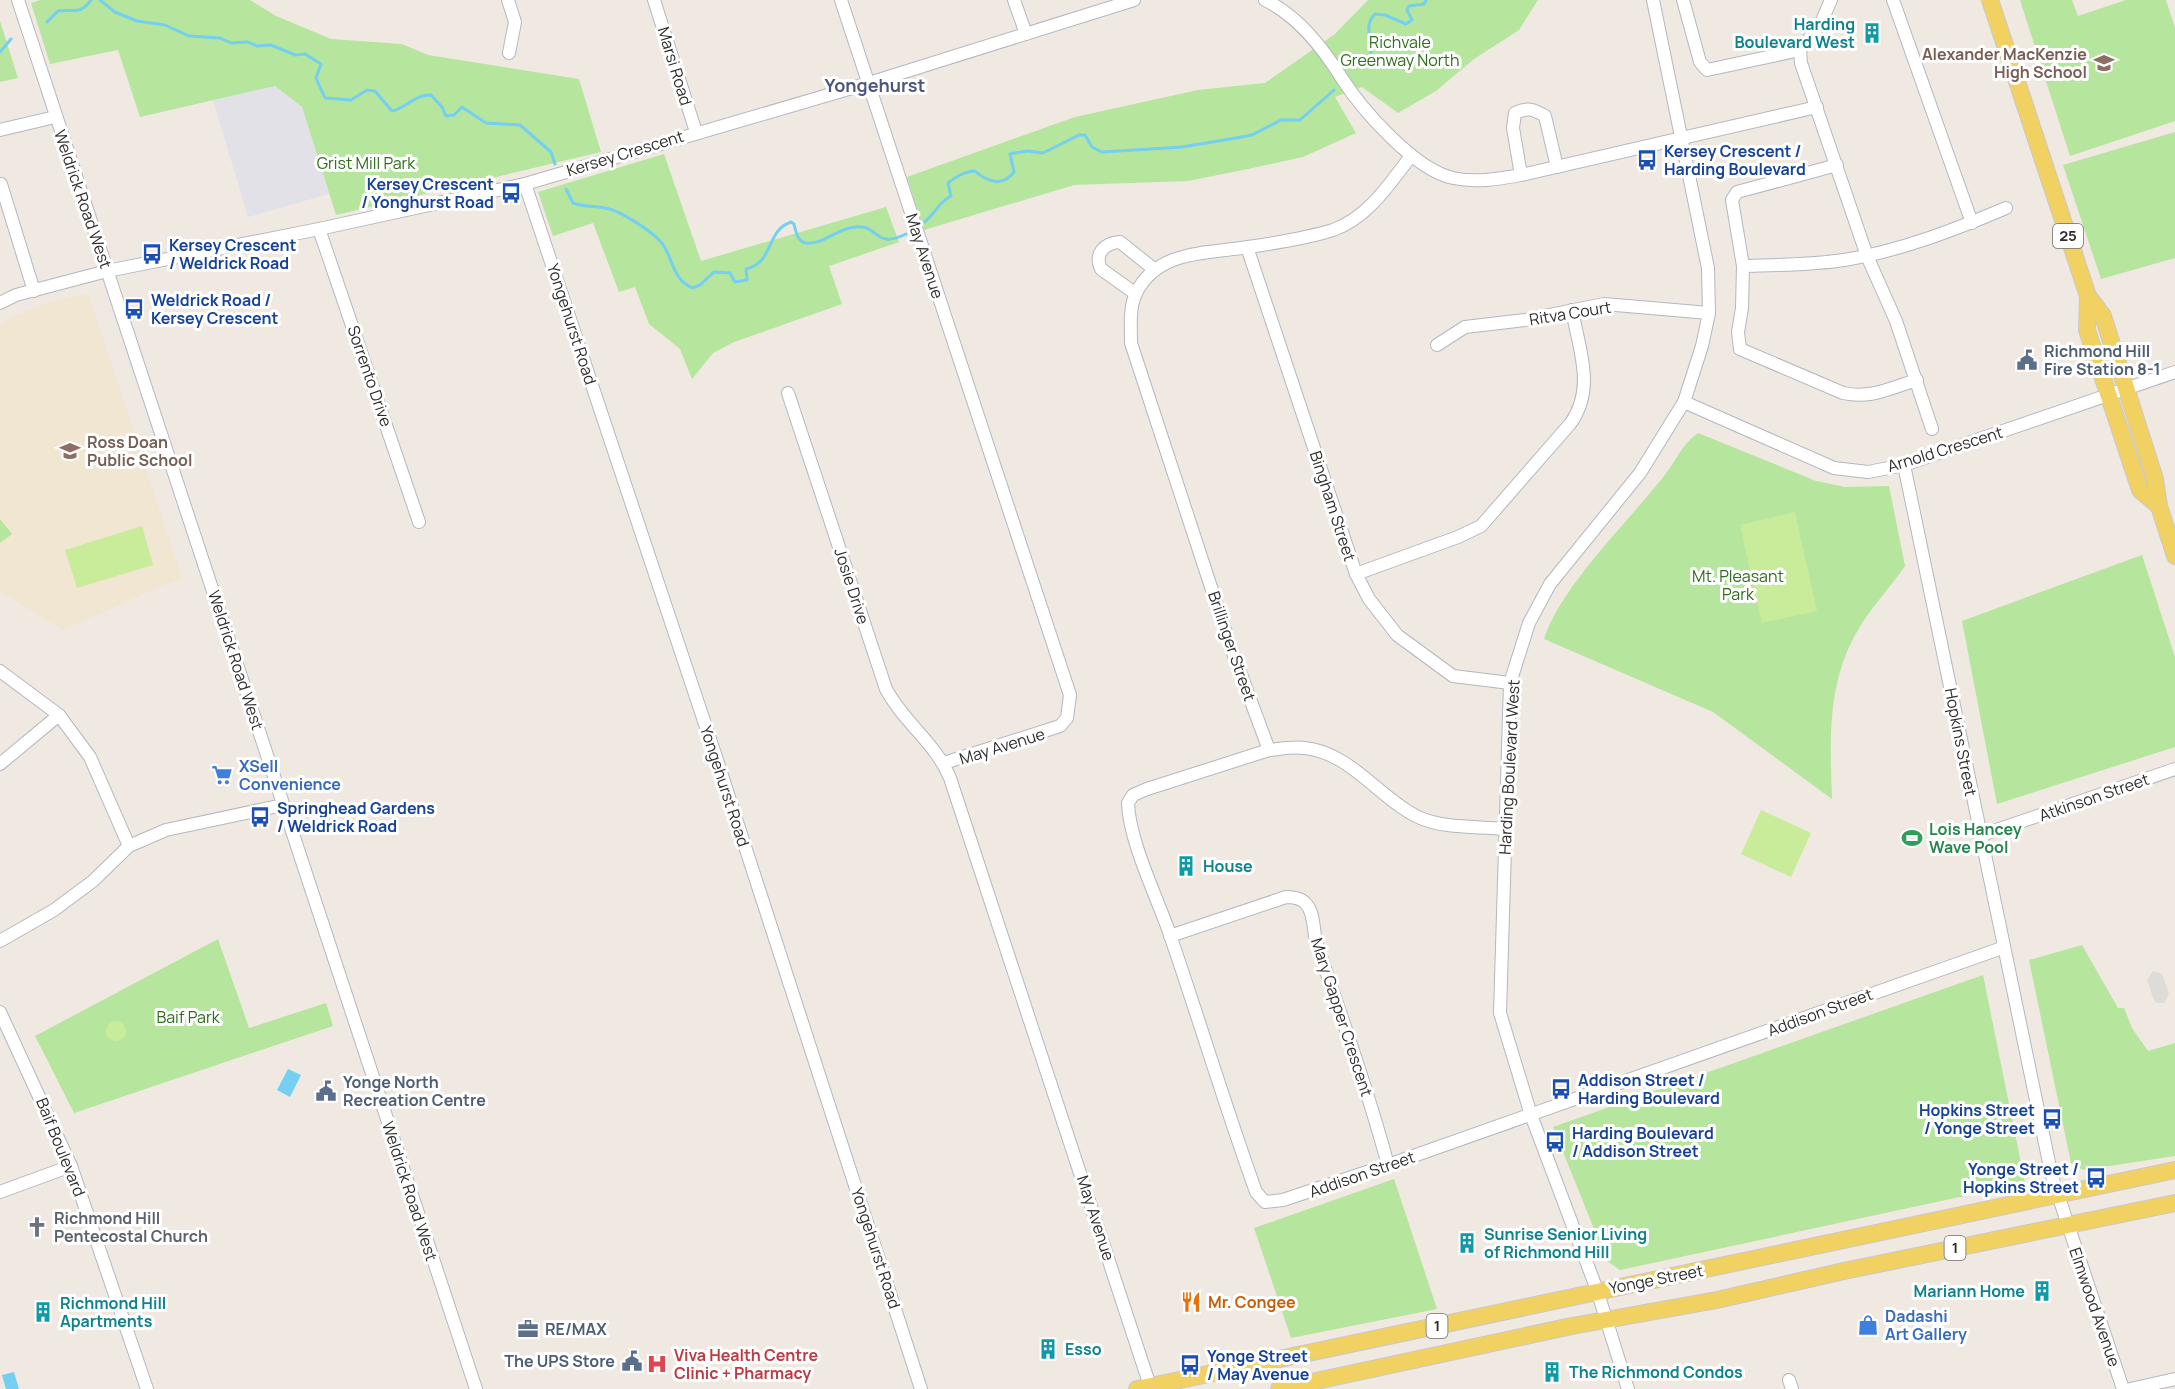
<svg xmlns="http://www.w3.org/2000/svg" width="2175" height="1389" viewBox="0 0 2175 1389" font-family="Manrope,sans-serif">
<rect width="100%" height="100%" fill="#efe9e1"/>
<polygon fill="#e3e1e8" points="275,86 302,107 329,194 248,217 213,100"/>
<polygon fill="#f0e6d1" points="88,294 182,577 63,630 0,591 0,325 9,318 52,301"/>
<g fill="#b6e59e">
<polygon points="40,0 250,0 276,16 331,39 402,44 428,55 579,79 601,152 336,215 302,107 275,86 140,117 118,50 50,64 31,3"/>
<polygon points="1368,0 1538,0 1519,30 1474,59 1436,91 1398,113 1362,87 1335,97 1356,133 1303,157 1248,169 1188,181 1074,185 924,230 907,177 1075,117 1198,90 1265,83 1335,34"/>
<polygon points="2020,0 2072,0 2078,16 2126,0 2166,0 2175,28 2175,121 2070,156"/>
<polygon points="0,21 18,78 0,82"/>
<polygon points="2175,132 2175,258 2101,279 2063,165"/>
<polygon points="664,154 701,261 886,207 899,242 829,266 842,304 734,342 713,353 692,379 680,349 649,324 635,287 619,292 593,223 553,236 538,192"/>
<path d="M1698,433L1816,481L1845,487L1889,486L1905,566C1889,589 1867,612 1854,637C1827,688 1830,743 1832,799L1713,712L1544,639C1561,586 1629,521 1664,476C1676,461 1682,444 1698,433Z"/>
<polygon points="0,519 12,534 0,543"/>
<polygon points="2142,555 2175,657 2175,747 1997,804 1962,621"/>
<polygon points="218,939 249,1028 326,1003 333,1026 74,1113 35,1036"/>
<polygon points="2082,945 2118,1008 2124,1008 2132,1028 2148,1051 2175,1043 2175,1156 2083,1170 2071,1163 2029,960"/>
<polygon points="1983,975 2025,1183 1620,1270 1607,1261 1553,1127"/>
<polygon points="1394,1179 1437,1309 1291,1338 1254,1228"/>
</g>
<g fill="#c9ec9a">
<polygon points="1795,512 1817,611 1762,623 1740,525"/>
<polygon points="142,526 153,565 77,588 65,550"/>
<polygon points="1761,810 1811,833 1791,877 1741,854"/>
<circle cx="116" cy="1031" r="10"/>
</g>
<polygon fill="#dfdcd8" points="2153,971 2162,974 2169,993 2164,1003 2156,1003 2153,998 2147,980"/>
<g fill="#75cff0">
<polygon points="288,1069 301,1075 290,1097 277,1090"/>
<polygon points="14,1372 19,1389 6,1389 2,1375"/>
</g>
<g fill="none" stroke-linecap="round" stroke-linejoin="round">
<g stroke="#75cff0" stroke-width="3">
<path d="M100,0L115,12L137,21L165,25L189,36L220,38L231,43L248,42L257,46L271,45L295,55L305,54L321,64L316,78L325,98L351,100L367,90L375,91L392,111C406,108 416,94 431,95L442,107L446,116L454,115L462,107L486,123L520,125L551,152L555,164"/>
<path d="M47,22L58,11C73,9 81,15 91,0"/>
<polyline points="0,52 11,39"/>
<path d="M1363,68C1383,47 1358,31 1375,14L1385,15L1406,24L1412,20L1407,10L1409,6L1424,4L1426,0"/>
<path d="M566,189L573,203C584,207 594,206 605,208C620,210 651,231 661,242C674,258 671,278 692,288L700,285L714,272L730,273L735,282L747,280L746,269C774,263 766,230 791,222L794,224C796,232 797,241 806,243C823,245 838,228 855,227C880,224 873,250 906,234"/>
<path d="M923,223C935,215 938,202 951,196L948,183C955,177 966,171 975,171C987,182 1003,187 1014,172L1010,154L1027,151L1043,153L1079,135H1085L1092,147L1102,152L1182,147L1236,138L1252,135L1281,120H1300L1334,90"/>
</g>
<g stroke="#b4b7c1" stroke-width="14">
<g id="minor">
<polyline points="18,0 476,1389"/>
<polyline points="508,0 515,22 509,53"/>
<polyline points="654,0 696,132"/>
<polyline points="841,0 1070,695 1067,718 1060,726 944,763"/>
<polyline points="1014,0 1026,34"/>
<path d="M1265,0C1298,16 1322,47 1341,77C1362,110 1415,170 1453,178C1476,183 1498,179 1521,175L1817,107"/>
<polyline points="1683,0 1700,62 1707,70 1800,50 1820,25 1831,0"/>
<polyline points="1893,0 1972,223"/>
<polyline points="1800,50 1801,63 1867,256 1896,321 1932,429"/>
<polyline points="0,130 55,117"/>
<path d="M1411,156C1390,183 1368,218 1333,230C1307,238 1276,243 1248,247C1208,254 1158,249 1136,293C1129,308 1131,327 1131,343L1229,642L1269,750C1280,749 1294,746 1305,748C1351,753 1379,798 1418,817C1444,829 1477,826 1505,829"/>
<path d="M1837,165L1737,192L1732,200L1743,266L1742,308L1738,332L1740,349L1843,393C1872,399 1890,388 1917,380"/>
<path d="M1521,175L1513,128L1515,113C1528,107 1533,109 1545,116L1557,167"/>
<polyline points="1,184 34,291"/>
<polyline points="525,184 717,760 921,1389"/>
<polyline points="319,229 419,522"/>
<polyline points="1247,247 1356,574 1369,599 1397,635 1453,676 1510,683"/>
<path d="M1743,266C1777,265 1811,265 1844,260C1900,251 1954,230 2006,208"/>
<path d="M1136,294L1101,269C1094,254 1104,243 1120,242L1155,270"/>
<polyline points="0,303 16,295 107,271 319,229 525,184 869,83 1134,0"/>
<polyline points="1437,345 1465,327 1525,320 1604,304 1709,313"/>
<path d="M788,393L886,689C904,723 935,742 950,778L1151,1389"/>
<polyline points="1684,402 1834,468 1868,472 1904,465 2175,372"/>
<polyline points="1904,465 2052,1177 2123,1389"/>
<path d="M1356,574L1458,537L1481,526L1570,424C1596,389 1579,349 1572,310"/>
<polyline points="0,671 59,715 90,757 129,846"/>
<path d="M1269,750L1147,789L1133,795L1128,803C1129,840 1156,895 1169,932C1199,1019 1225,1106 1256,1192L1265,1202L1283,1200L1388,1165L2002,948"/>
<polyline points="0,764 59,715"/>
<polyline points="1979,836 2175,769"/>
<path d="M1170,936L1286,897C1294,897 1302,898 1307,905C1315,915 1313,933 1317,945C1342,1018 1368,1091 1388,1165"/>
<polyline points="0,941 54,910 93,881 129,846 166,830 283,805"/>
<polyline points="0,1012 71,1166 147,1389"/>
<polyline points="0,1192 71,1166"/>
<polyline points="1789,1380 1792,1389"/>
<polyline points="1628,1389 1597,1290 1531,1115 1500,1013 1510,683 1529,623 1550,584 1640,473 1684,402 1702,346 1709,313 1708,268 1653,0"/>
<polyline points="2130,1389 2175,1379"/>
</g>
</g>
<g stroke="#c9c9c9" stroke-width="18">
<g id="major">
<polyline points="1990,0 2088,296 2103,316 2155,479 2159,506 2175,556"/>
<polyline points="2088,296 2087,330 2140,490 2159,506"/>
<polyline points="1137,1389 2175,1170"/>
<polyline points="1279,1389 1572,1326 1717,1300 1844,1271 2175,1203"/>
</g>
</g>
<use href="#minor" stroke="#fff" stroke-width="12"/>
<use href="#major" stroke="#f2d163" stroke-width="16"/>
</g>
<defs>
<g id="building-bare" transform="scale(1.62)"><path d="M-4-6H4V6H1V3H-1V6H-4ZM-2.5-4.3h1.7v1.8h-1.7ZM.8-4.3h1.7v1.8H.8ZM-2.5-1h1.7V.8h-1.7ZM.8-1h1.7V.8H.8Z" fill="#0f9aa8" stroke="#fff" stroke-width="2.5" paint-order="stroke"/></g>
<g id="school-bare" transform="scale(1.62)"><path d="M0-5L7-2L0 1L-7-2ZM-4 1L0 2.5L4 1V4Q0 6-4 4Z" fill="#8d6e63" stroke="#fff" stroke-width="2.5" paint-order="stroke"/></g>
<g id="bus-bare" transform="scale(1.62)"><path d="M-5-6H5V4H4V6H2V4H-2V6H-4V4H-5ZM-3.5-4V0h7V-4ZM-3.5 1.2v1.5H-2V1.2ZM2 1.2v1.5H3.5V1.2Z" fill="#1a4fb4" stroke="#fff" stroke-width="2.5" paint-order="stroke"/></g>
<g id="civic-bare" transform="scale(1.62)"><path d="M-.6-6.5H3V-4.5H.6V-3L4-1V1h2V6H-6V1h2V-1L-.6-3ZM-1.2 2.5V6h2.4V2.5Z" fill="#5c6f8a" stroke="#fff" stroke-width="2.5" paint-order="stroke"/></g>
<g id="supermarket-bare" transform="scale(1.62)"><path d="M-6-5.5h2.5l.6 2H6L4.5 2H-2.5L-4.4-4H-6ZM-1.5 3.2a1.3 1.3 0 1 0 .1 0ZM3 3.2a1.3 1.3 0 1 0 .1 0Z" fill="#3f7fe0" stroke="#fff" stroke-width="2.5" paint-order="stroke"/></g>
<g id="stadium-bare" transform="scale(1.62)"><path d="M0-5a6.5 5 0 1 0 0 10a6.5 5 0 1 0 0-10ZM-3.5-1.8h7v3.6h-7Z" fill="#2e9e5b" stroke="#fff" stroke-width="2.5" paint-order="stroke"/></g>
<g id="church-bare" transform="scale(1.62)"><path d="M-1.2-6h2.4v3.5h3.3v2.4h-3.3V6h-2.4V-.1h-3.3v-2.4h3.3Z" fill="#6b7280" stroke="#fff" stroke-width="2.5" paint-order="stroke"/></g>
<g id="restaurant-bare" transform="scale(1.62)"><path d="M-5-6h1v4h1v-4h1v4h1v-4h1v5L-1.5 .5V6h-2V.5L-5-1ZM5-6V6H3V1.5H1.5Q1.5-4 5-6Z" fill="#e8710a" stroke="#fff" stroke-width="2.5" paint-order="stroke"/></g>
<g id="shop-bare" transform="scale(1.62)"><path d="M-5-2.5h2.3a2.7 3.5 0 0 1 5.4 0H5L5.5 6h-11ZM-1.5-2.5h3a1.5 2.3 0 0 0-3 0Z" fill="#3f7fe0" stroke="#fff" stroke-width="2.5" paint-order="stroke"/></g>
<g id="office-bare" transform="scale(1.62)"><path d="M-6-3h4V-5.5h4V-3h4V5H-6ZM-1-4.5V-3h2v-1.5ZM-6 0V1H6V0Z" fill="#5c6f8a" stroke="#fff" stroke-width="2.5" paint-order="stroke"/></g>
<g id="hospital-bare" transform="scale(1.62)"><path d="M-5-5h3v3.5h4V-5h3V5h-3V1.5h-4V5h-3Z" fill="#e0444e" stroke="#fff" stroke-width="2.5" paint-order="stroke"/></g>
</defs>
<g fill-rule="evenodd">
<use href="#building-bare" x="1872" y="33"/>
<use href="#school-bare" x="2104" y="63"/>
<use href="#bus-bare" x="1647" y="160"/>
<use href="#bus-bare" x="511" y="193"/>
<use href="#bus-bare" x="152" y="254"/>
<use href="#bus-bare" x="134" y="309"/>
<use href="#civic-bare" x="2027" y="360"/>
<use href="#school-bare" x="70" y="451"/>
<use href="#supermarket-bare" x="222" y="775"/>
<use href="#bus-bare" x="260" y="817"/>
<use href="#stadium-bare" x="1912" y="838"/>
<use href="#building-bare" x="1186" y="866"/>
<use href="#bus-bare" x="1561" y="1089"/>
<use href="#civic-bare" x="326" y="1091"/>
<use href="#bus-bare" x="2052" y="1119"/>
<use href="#bus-bare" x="1555" y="1142"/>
<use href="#bus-bare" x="2096" y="1178"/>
<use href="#church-bare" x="37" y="1227"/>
<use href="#building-bare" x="1467" y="1243"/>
<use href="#building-bare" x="2042" y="1291"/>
<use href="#restaurant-bare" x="1191" y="1302"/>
<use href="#building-bare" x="43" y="1312"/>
<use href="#shop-bare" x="1868" y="1325"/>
<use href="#office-bare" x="528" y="1329"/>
<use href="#building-bare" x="1048" y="1349"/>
<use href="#civic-bare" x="632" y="1361"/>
<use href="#hospital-bare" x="657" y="1364"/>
<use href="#bus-bare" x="1190" y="1365"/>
<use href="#building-bare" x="1552" y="1372"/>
</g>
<g text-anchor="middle" stroke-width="6" stroke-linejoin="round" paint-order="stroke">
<g fill="#fff" stroke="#6d6d6d" stroke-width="1.5">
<rect x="2053" y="224" width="30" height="24" rx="4.5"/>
<rect x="1944.5" y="1236" width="21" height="24" rx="4.5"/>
<rect x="1426.5" y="1314" width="21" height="24" rx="4.5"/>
</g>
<g font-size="15" font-weight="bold" fill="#2e2e2e">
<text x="2068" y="241">25</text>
<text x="1955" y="1253">1</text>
<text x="1437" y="1331">1</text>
</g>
<g font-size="16" font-weight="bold" fill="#0d838f" stroke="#fff" text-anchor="start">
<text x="1855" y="30" text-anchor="end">Harding<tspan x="1855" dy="18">Boulevard West</tspan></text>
<text x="1203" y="872">House</text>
<text x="1484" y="1240">Sunrise Senior Living<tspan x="1484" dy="18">of Richmond Hill</tspan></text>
<text x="2025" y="1297" text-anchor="end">Mariann Home</text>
<text x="60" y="1309">Richmond Hill<tspan x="60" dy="18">Apartments</tspan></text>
<text x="1065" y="1355">Esso</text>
<text x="1569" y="1378">The Richmond Condos</text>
</g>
<g font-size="16" fill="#2c6e1b" stroke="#fff">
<text x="1400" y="48">Richvale<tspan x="1400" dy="18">Greenway North</tspan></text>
<text x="366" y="169">Grist Mill Park</text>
<text x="1738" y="582">Mt. Pleasant<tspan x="1738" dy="18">Park</tspan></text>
<text x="188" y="1023">Baif Park</text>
</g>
<g font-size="16" font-weight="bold" fill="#785e54" stroke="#fff" text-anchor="end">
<text x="2087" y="60">Alexander MacKenzie<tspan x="2087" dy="18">High School</tspan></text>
<text x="87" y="448" text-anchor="start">Ross Doan<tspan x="87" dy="18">Public School</tspan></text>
</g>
<g font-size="16" fill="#2e2e2e" stroke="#fff">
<text transform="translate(675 66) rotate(73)" y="6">Marsi Road</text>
<text transform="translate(625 153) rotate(-17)" y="6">Kersey Crescent</text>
<text transform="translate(83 199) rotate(71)" y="6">Weldrick Road West</text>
<text transform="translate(925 256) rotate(72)" y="6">May Avenue</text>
<text transform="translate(1570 313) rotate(-9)" y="6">Ritva Court</text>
<text transform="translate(572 324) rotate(72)" y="6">Yongehurst Road</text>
<text transform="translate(370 376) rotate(71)" y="6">Sorrento Drive</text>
<text transform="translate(1945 449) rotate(-17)" y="6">Arnold Crescent</text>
<text transform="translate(1333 506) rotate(72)" y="6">Bingham Street</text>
<text transform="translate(852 586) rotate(72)" y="6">Josie Drive</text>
<text transform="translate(1232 646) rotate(71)" y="6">Brillinger Street</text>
<text transform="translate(236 660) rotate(72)" y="6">Weldrick Road West</text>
<text transform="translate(1961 742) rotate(79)" y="6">Hopkins Street</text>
<text transform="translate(1002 746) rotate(-17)" y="6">May Avenue</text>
<text transform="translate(1509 767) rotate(-87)" y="6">Harding Boulevard West</text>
<text transform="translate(725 786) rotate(72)" y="6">Yongehurst Road</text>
<text transform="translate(2094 797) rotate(-19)" y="6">Atkinson Street</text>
<text transform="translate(1820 1012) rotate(-20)" y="6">Addison Street</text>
<text transform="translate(1342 1017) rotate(72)" y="6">Mary Gapper Crescent</text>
<text transform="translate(61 1147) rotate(68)" y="6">Baif Boulevard</text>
<text transform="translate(1362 1174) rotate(-19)" y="6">Addison Street</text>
<text transform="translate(410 1191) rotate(72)" y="6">Weldrick Road West</text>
<text transform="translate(1096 1218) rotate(72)" y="6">May Avenue</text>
<text transform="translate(876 1248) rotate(72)" y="6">Yongehurst Road</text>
<text transform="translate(1656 1279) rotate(-11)" y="6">Yonge Street</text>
<text transform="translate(2095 1307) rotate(71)" y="6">Elmwood Avenue</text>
</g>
<g font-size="16" font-weight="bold" fill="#164399" stroke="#fff" text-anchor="start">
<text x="1664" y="157">Kersey Crescent /<tspan x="1664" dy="18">Harding Boulevard</tspan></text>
<text x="494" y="190" text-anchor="end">Kersey Crescent<tspan x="494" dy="18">/ Yonghurst Road</tspan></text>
<text x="169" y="251">Kersey Crescent<tspan x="169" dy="18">/ Weldrick Road</tspan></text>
<text x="151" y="306">Weldrick Road /<tspan x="151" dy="18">Kersey Crescent</tspan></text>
<text x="277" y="814">Springhead Gardens<tspan x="277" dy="18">/ Weldrick Road</tspan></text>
<text x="1578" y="1086">Addison Street /<tspan x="1578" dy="18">Harding Boulevard</tspan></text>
<text x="2035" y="1116" text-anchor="end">Hopkins Street<tspan x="2035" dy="18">/ Yonge Street</tspan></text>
<text x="1572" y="1139">Harding Boulevard<tspan x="1572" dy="18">/ Addison Street</tspan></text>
<text x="2079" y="1175" text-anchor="end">Yonge Street /<tspan x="2079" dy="18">Hopkins Street</tspan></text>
<text x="1207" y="1362">Yonge Street<tspan x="1207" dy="18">/ May Avenue</tspan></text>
</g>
<g font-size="16" font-weight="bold" fill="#4e5e75" stroke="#fff" text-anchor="start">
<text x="2044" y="357">Richmond Hill<tspan x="2044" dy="18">Fire Station 8-1</tspan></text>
<text x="343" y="1088">Yonge North<tspan x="343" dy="18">Recreation Centre</tspan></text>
<text x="545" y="1335">RE/MAX</text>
<text x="615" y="1367" text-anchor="end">The UPS Store</text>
</g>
<g font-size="16" font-weight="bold" fill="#366cbe" stroke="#fff" text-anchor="start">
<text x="239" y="772">XSell<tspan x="239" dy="18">Convenience</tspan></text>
<text x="1885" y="1322">Dadashi<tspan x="1885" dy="18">Art Gallery</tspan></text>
</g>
<g font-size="16" font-weight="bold" fill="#27864d" stroke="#fff" text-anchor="start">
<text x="1929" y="835">Lois Hancey<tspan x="1929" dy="18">Wave Pool</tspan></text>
</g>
<g font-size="16" font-weight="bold" fill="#5b616d" stroke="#fff" text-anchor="start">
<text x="54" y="1224">Richmond Hill<tspan x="54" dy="18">Pentecostal Church</tspan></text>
</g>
<g font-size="16" font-weight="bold" fill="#c56008" stroke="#fff" text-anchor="start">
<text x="1208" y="1308">Mr. Congee</text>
</g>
<g font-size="16" font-weight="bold" fill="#be3a42" stroke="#fff" text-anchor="start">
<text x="674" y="1361">Viva Health Centre<tspan x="674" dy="18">Clinic + Pharmacy</tspan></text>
</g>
<g font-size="18" font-weight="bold" fill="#4d5680" stroke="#fff">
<text x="875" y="92">Yongehurst</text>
</g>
</g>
</svg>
